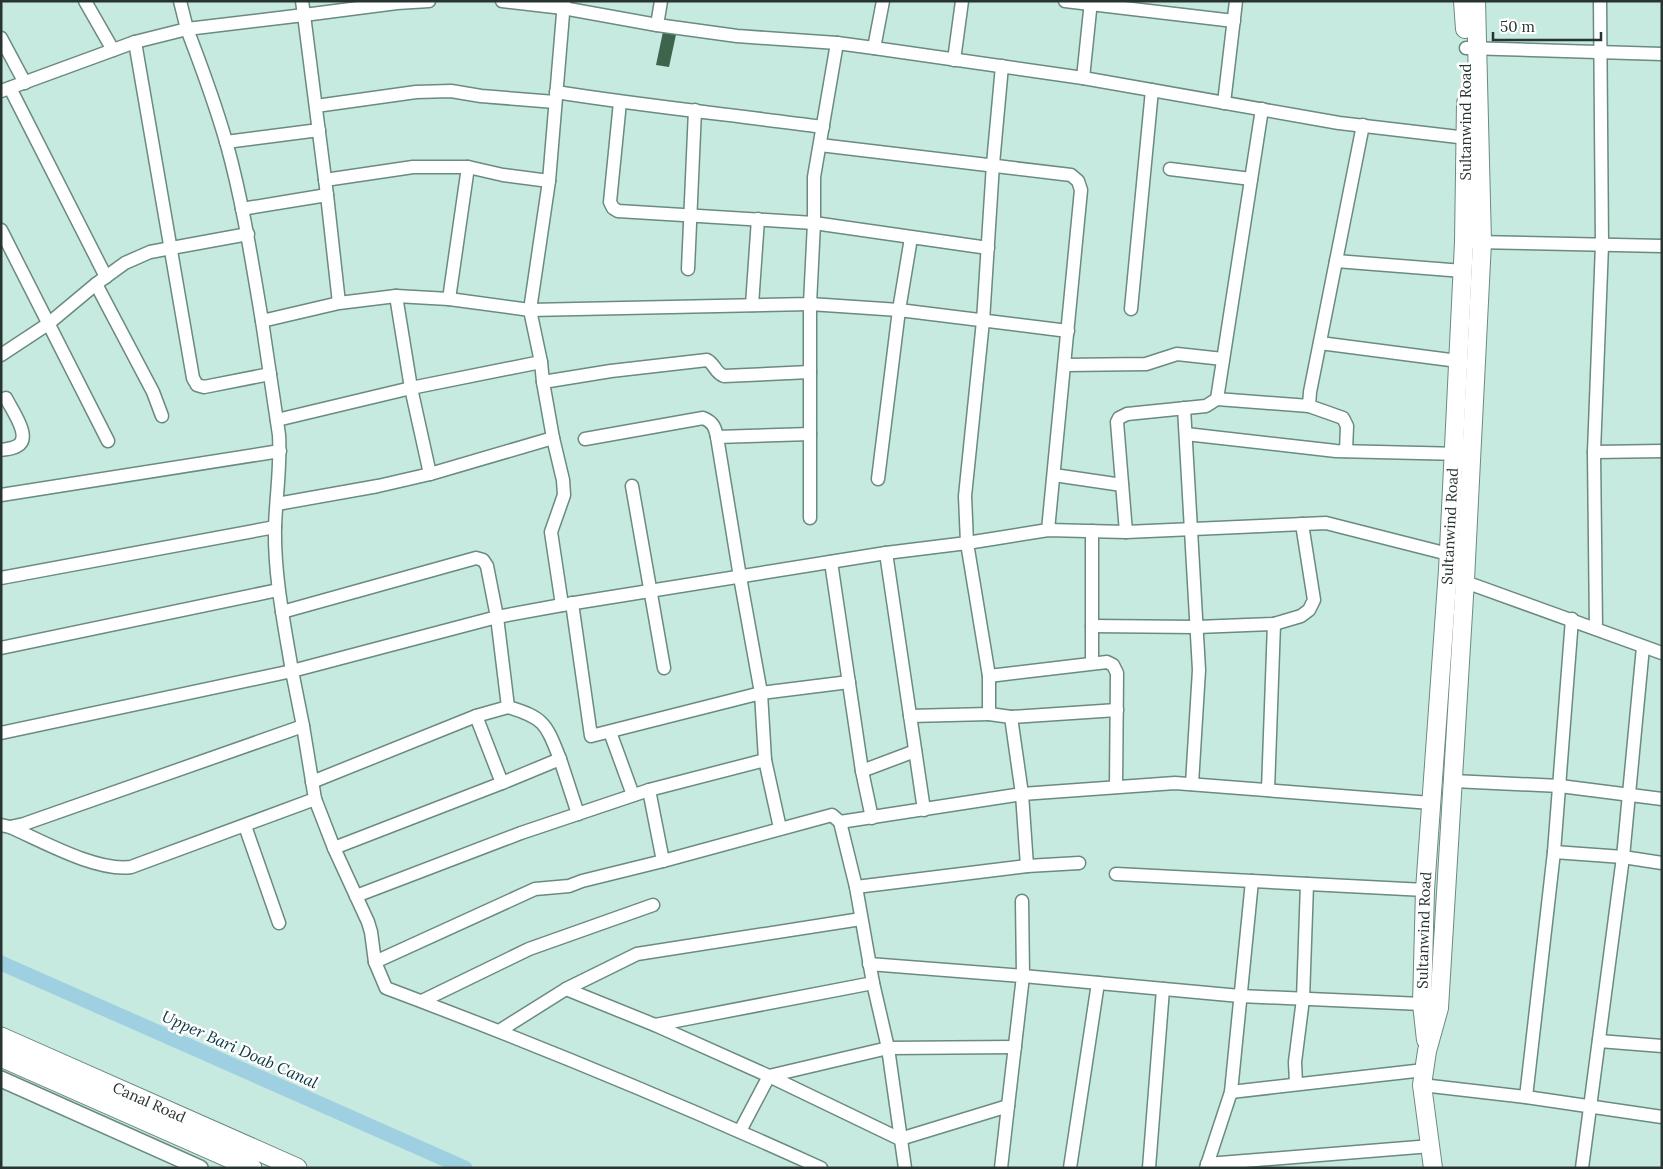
<svg xmlns="http://www.w3.org/2000/svg" width="1663" height="1169" viewBox="0 0 1663 1169" font-family="Lora,serif">
<rect width="100%" height="100%" fill="#c6e9e0"/>
<g fill="none" stroke-linecap="round" stroke-linejoin="round">
<polyline stroke="#9ed0e2" stroke-width="15" points="1,963 465,1168"/>
</g>
<polygon fill="#3f644d" points="664,27 677,30 669,67 656,65"/>
<g fill="none" stroke-linecap="round" stroke-linejoin="round">
<g stroke="#6a8a82" stroke-width="15">
<g id="minor">
<polyline points="85,1 113,50"/>
<polyline points="302,1 304,15 397,3 429,1"/>
<polyline points="502,1 563,8 657,25 737,36 837,43 874,48 1083,78 1339,123 1467,138"/>
<polyline points="1065,1 1234,21"/>
<polyline points="564,2 549,181 530,310 810,304 814,223 814,177 837,43"/>
<polyline points="657,25 661,1"/>
<polyline points="1,38 25,83"/>
<polyline points="135,42 193,378 197,385 204,387 270,374"/>
<polyline points="874,48 883,1"/>
<polyline points="1466,48 1662,54"/>
<polyline points="954,60 962,1"/>
<polyline points="1083,78 1091,1"/>
<polyline points="10,88 106,277"/>
<polyline points="1,91 135,42 187,29 180,1"/>
<path d="M556,92C644,106 734,115 823,127"/>
<polyline points="620,102 610,202 613,208 618,211 814,223 988,248"/>
<polyline points="1224,103 1236,1"/>
<polyline points="316,106 416,92 451,91 481,96 555,102"/>
<polyline points="1262,109 1217,399 1309,406 1310,392 1363,125"/>
<polyline points="226,142 319,130"/>
<polyline points="820,145 1071,175 1078,181 1081,190 1048,530"/>
<polyline points="468,167 503,175 549,181"/>
<polyline points="1170,169 1251,179"/>
<polyline points="325,180 413,167 468,167 449,299"/>
<polyline points="242,209 327,195"/>
<polyline points="1,230 108,441"/>
<polyline points="1474,242 1662,246"/>
<polyline points="1336,261 1463,271"/>
<polyline points="688,269 695,110"/>
<polyline points="96,284 153,392 162,416"/>
<polyline points="396,296 411,388 430,474"/>
<path d="M339,303L262,321C252,262 243,203 227,145C216,106 202,68 187,29L304,15L327,195L339,303L396,296L449,299L530,310L541,362L543,382L553,438L563,480L564,495L551,532L562,605L886,553L967,543L965,496L983,321L993,164L1002,66"/>
<polyline points="752,305 758,219"/>
<polyline points="1131,309 1152,90"/>
<path d="M262,321L279,435C281,466 276,496 275,527C274,575 284,623 292,671L497,617L562,605"/>
<polyline points="1320,343 1458,361"/>
<polyline points="1,355 48,324 96,284 125,263 150,252 248,234"/>
<polyline points="1065,365 1146,364 1177,354 1223,359"/>
<path d="M543,382L611,371L707,360C715,364 715,373 724,376L810,372"/>
<polyline points="1309,406 1343,418 1347,426 1346,451"/>
<polyline points="1184,408 1199,670 1192,784"/>
<polyline points="277,420 411,388 541,362"/>
<polyline points="1186,434 1336,451 1462,454"/>
<polyline points="717,437 810,434"/>
<path d="M585,439L703,418C713,422 715,427 717,437L740,577L761,693L765,760L649,790L663,861"/>
<path d="M1,450C6,449 12,449 17,446C33,438 11,409 6,398"/>
<polyline points="1594,452 1662,451"/>
<polyline points="1054,475 1122,485"/>
<polyline points="878,479 899,310 911,238"/>
<polyline points="632,486 664,668"/>
<polyline points="1,495 280,451"/>
<polyline points="277,504 378,486 430,474 553,438"/>
<polyline points="810,518 810,304 899,310 1068,331"/>
<polyline points="1126,532 1117,422 1119,418 1127,414 1206,406 1217,399"/>
<polyline points="886,553 924,810"/>
<polyline points="831,562 862,771 872,818"/>
<polyline points="1,578 275,527"/>
<polyline points="1457,579 1662,653"/>
<polyline points="572,603 591,736 761,693 849,682"/>
<polyline points="282,612 476,558 483,560 487,566 497,617 508,707 476,716 312,782"/>
<polyline points="1092,626 1197,627 1274,624 1301,616 1309,610 1314,600 1302,524"/>
<polyline points="1596,629 1594,452 1602,245 1600,1"/>
<polyline points="1,648 278,590"/>
<polyline points="1092,663 1092,531"/>
<polyline points="989,676 1107,662 1113,665 1117,673 1116,787"/>
<path d="M508,707C545,718 546,724 560,759"/>
<polyline points="476,716 502,783"/>
<polyline points="910,716 989,714"/>
<polyline points="1011,717 1117,710"/>
<polyline points="610,732 633,795"/>
<path d="M1,733L292,671L303,726L315,799L334,848L368,922L371,932L375,962L386,988C533,1043 678,1103 821,1168"/>
<polyline points="765,760 780,828"/>
<polyline points="862,771 915,751"/>
<polyline points="1453,781 1560,786 1662,799"/>
<polyline points="1268,790 1274,624"/>
<polyline points="840,822 1022,794 1175,783 1431,803"/>
<polyline points="1,825 10,827 24,824 303,726"/>
<polyline points="245,826 279,923"/>
<path d="M10,827C42,841 97,872 131,867L315,799"/>
<polyline points="334,848 502,783 560,759 578,814"/>
<polyline points="1554,852 1623,857 1662,863"/>
<polyline points="1027,866 1079,863"/>
<polyline points="1116,874 1425,890"/>
<polyline points="856,887 1027,866 1022,794 1011,717 989,714 989,676 967,543 1048,530 1126,532 1326,523 1456,556"/>
<polyline points="356,896 521,833 649,790"/>
<polyline points="1022,901 1023,976 1240,996 1422,1004"/>
<polyline points="375,962 535,889 569,886 582,881 663,861 832,815 840,822 856,887 873,983 888,1048 905,1168"/>
<polyline points="566,989 655,1025 769,1076 888,1048 1015,1047"/>
<polyline points="422,1001 529,949 653,905"/>
<polyline points="655,1025 873,983"/>
<polyline points="499,1031 566,989 637,954 861,919"/>
<polyline points="1599,1041 1662,1046"/>
<polyline points="1296,1084 1295,1062 1303,999 1307,884"/>
<polyline points="1422,1085 1526,1097 1662,1117"/>
<polyline points="1231,1092 1424,1070"/>
<polyline points="1526,1097 1554,852 1572,619"/>
<polyline points="740,1131 769,1076 900,1139 1008,1106 1023,976 869,964"/>
<polyline points="1207,1164 1431,1146"/>
<polyline points="1001,1168 1008,1106"/>
<polyline points="1070,1168 1098,983"/>
<polyline points="1149,1168 1163,989"/>
<polyline points="1206,1168 1231,1092 1252,881"/>
<polyline points="1582,1168 1623,857 1643,647"/>
</g>
</g>
<g stroke="#6a8a82" stroke-width="18">
<polyline id="tertiary" points="1,1079 200,1168"/>
</g>
<g stroke="#6a8a82" stroke-width="20">
<g id="secondary">
<polyline points="1463,1 1465,29"/>
<path id="s1" d="M1426,1040L1422,1004L1425,890L1448,570L1464,242L1466,103"/>
<polyline points="1433,1168 1422,1085 1427,1051 1439,1008 1465,580 1482,242 1476,1"/>
</g>
</g>
<g stroke="#6a8a82" stroke-width="21">
<g id="primary">
<path id="s2" d="M1,1037L297,1168"/>
<polyline points="1,1057 252,1168"/>
</g>
</g>
<use href="#minor" stroke="#fff" stroke-width="12"/>
<use href="#tertiary" stroke="#fff" stroke-width="15"/>
<use href="#secondary" stroke="#fff" stroke-width="18"/>
<use href="#primary" stroke="#fff" stroke-width="19"/>
</g>
<g text-anchor="middle" stroke-width="5" stroke-linejoin="round" paint-order="stroke">
<g font-size="15" fill="#273431" stroke="#fff">
<text transform="translate(1466 122) rotate(-90)" y="5">Sultanwind Road</text>
<text dy="5" stroke="none"><textPath href="#s1" startOffset="515">Sultanwind Road</textPath></text>
<text dy="5" stroke="none"><textPath href="#s1" startOffset="110">Sultanwind Road</textPath></text>
<text dy="5" stroke="none"><textPath href="#s2" startOffset="162">Canal Road</textPath></text>
</g>
<g font-size="16" font-style="italic" fill="#053441" stroke="#fff">
<text transform="translate(240 1049) rotate(24)" y="6">Upper Bari Doab Canal</text>
</g>
</g>
<rect width="1663" height="1169" fill="none" stroke="#273431" stroke-width="5"/>
<path d="M1493 32v8h108v-8" fill="none" stroke="#273431" stroke-width="2.5"/>
<text x="1500" y="32" font-size="15" fill="#273431" stroke="#ffffff" stroke-width="4" paint-order="stroke">50 m</text>
</svg>
